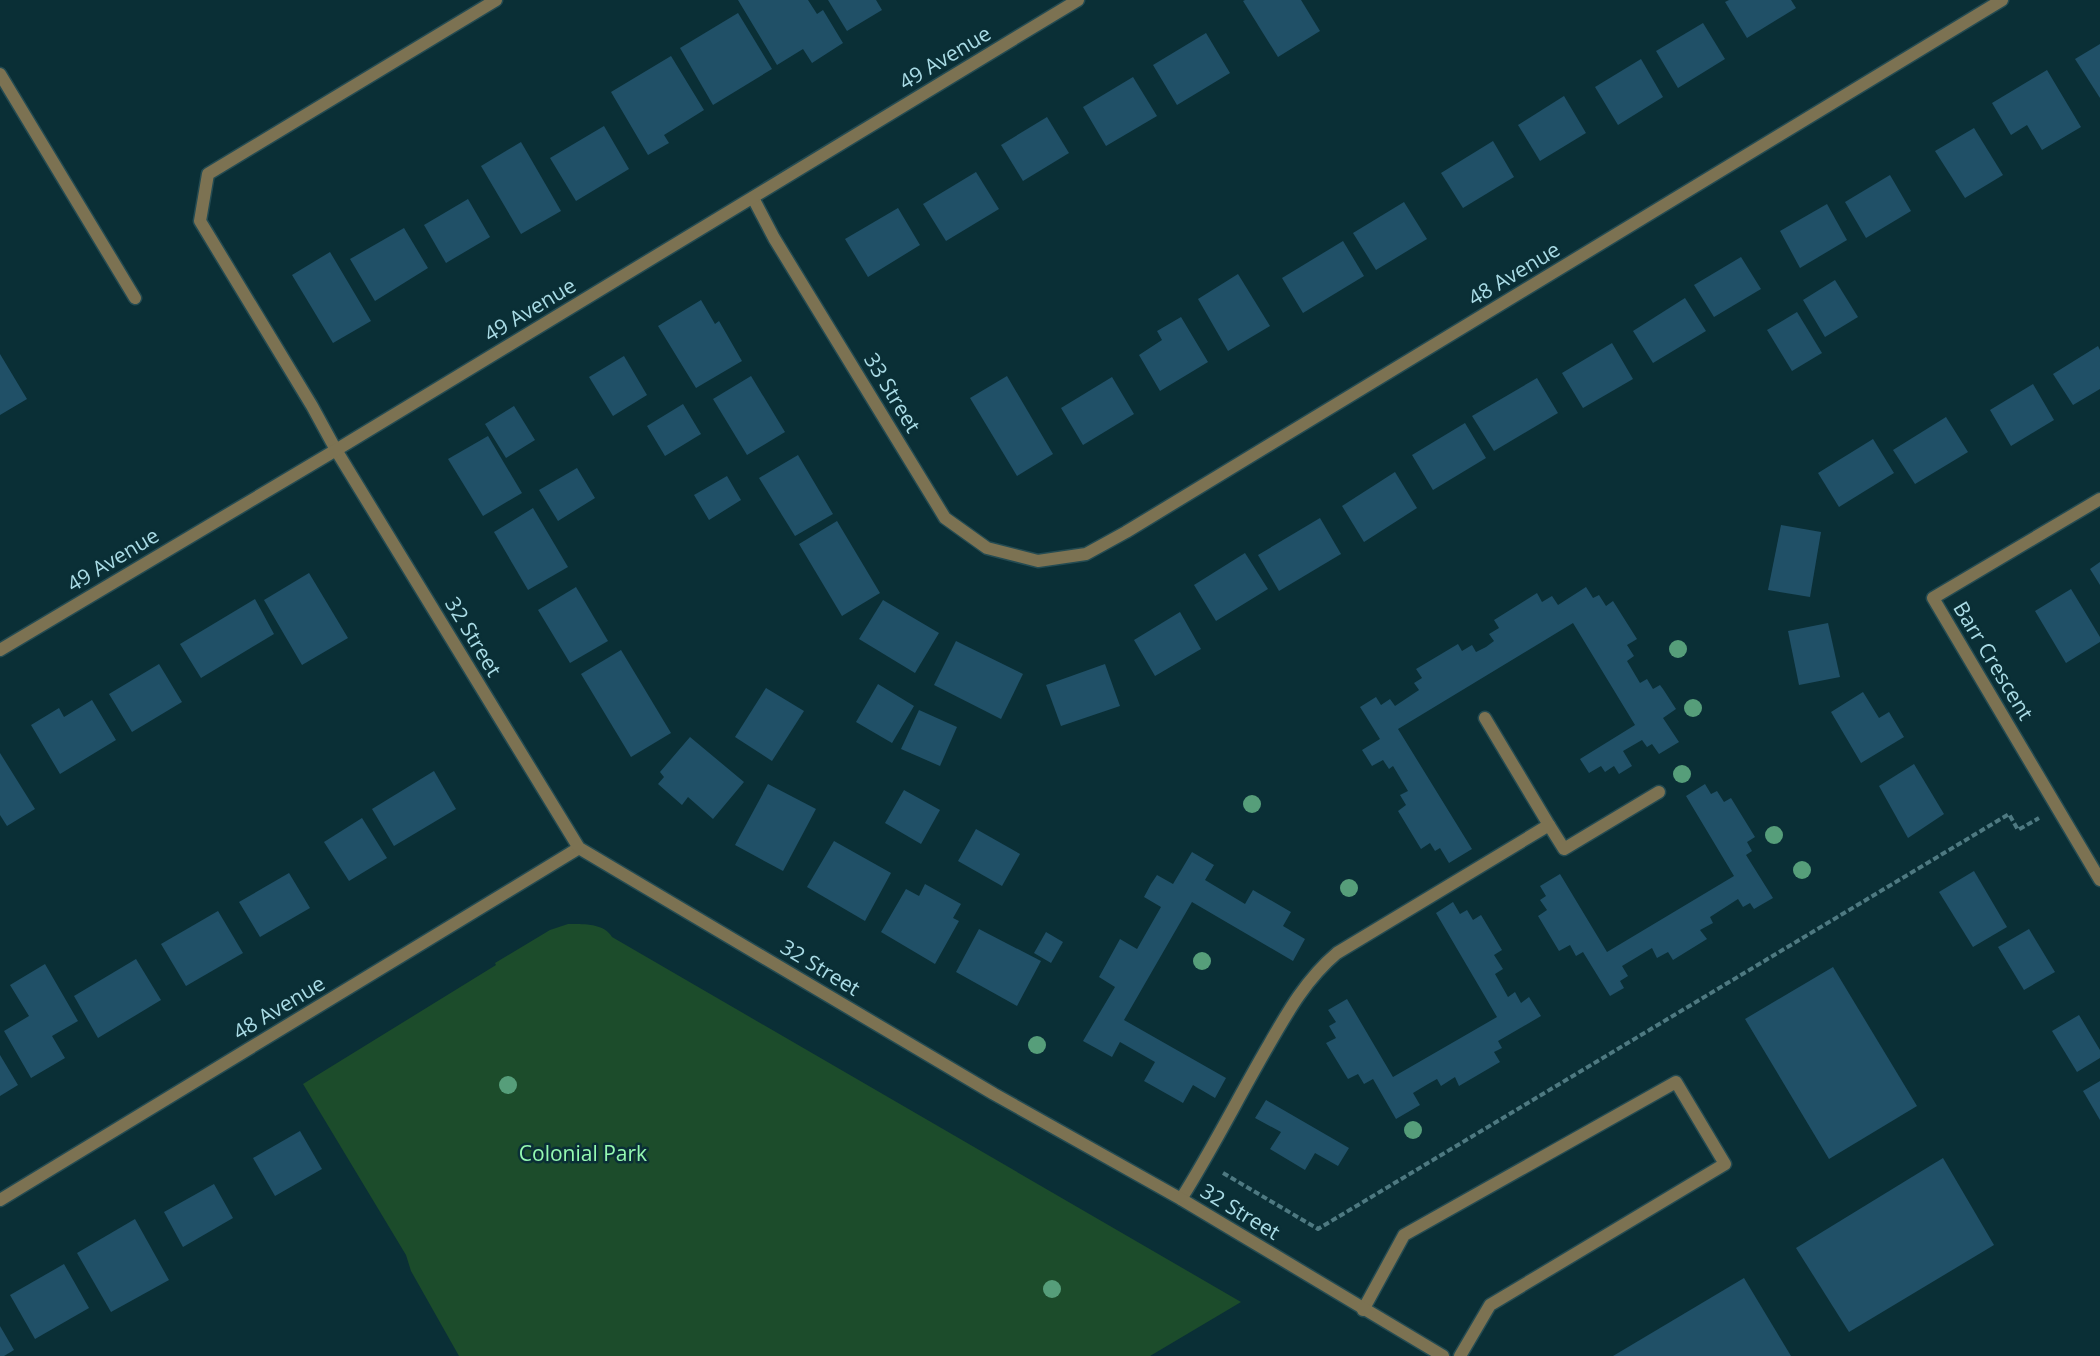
<svg xmlns="http://www.w3.org/2000/svg" width="2100" height="1356" viewBox="0 0 2100 1356" font-family="'Open Sans',sans-serif">
<rect width="100%" height="100%" fill="#0a2f36"/>
<path fill="#1c4c2b" d="M568,924C583,924 604,923 612,937L1241,1302L1150,1356H459L411,1271L406,1255L303,1084L496,965L495,963L550,930Z"/>
<g fill="#205067">
<polygon points="738,0 808,0 817,14 823,10 843,43 812,63 803,49 777,65"/>
<polygon points="828,0 876,0 882,10 847,31"/>
<polygon points="1245,0 1301,0 1320,31 1278,57 1243,1"/>
<polygon points="1729,0 1791,0 1796,8 1747,38 1725,2"/>
<polygon points="738,13 772,69 713,105 680,48"/>
<polygon points="1703,23 1725,59 1678,88 1656,51"/>
<polygon points="1206,33 1230,73 1177,105 1153,65"/>
<polygon points="2100,44 2100,98 2075,59"/>
<polygon points="671,56 704,110 664,135 669,143 648,155 611,92"/>
<polygon points="1641,59 1663,97 1618,125 1595,87"/>
<polygon points="2047,70 2081,127 2042,150 2027,125 2011,135 1992,103"/>
<polygon points="1133,77 1157,116 1106,146 1083,107"/>
<polygon points="1564,96 1586,133 1540,161 1518,125"/>
<polygon points="1047,117 1069,153 1023,181 1001,145"/>
<polygon points="604,126 629,169 576,201 550,158"/>
<polygon points="1974,128 2003,175 1965,198 1935,151"/>
<polygon points="1493,141 1514,177 1463,208 1441,173"/>
<polygon points="521,142 561,211 521,234 481,166"/>
<polygon points="976,172 999,209 946,241 923,204"/>
<polygon points="1890,175 1911,211 1866,238 1845,202"/>
<polygon points="468,199 490,237 446,263 424,225"/>
<polygon points="1404,202 1427,239 1376,270 1353,233"/>
<polygon points="1827,204 1847,240 1800,268 1780,231"/>
<polygon points="898,208 920,245 868,277 845,239"/>
<polygon points="404,228 428,268 375,301 350,259"/>
<polygon points="1343,241 1364,276 1303,313 1282,278"/>
<polygon points="330,252 371,321 333,343 292,275"/>
<polygon points="1741,257 1761,289 1714,317 1694,285"/>
<polygon points="1238,274 1270,326 1228,351 1198,299"/>
<polygon points="1835,280 1858,317 1825,337 1803,300"/>
<polygon points="1685,298 1706,331 1653,363 1633,331"/>
<polygon points="701,300 715,324 719,321 742,361 696,388 658,326"/>
<polygon points="1797,312 1822,353 1792,371 1767,330"/>
<polygon points="1181,317 1208,362 1160,391 1139,355 1162,340 1157,331"/>
<polygon points="1612,343 1633,379 1583,408 1562,373"/>
<polygon points="2098,346 2100,350 2100,389 2073,405 2053,374"/>
<polygon points="0,354 27,399 0,415"/>
<polygon points="624,356 647,395 613,416 589,377"/>
<polygon points="751,376 785,432 747,455 713,399"/>
<polygon points="1007,376 1053,454 1017,476 970,398"/>
<polygon points="1112,377 1134,414 1083,445 1061,408"/>
<polygon points="1537,378 1558,413 1494,451 1472,416"/>
<polygon points="2033,384 2054,420 2011,446 1990,410"/>
<polygon points="683,404 701,434 665,456 647,426"/>
<polygon points="514,406 535,440 506,458 485,424"/>
<polygon points="1946,417 1968,452 1915,484 1893,450"/>
<polygon points="1465,423 1486,458 1433,490 1412,455"/>
<polygon points="488,436 522,493 483,516 448,459"/>
<polygon points="1873,439 1894,473 1839,507 1818,473"/>
<polygon points="798,455 833,514 795,536 759,478"/>
<polygon points="577,468 595,498 558,521 539,490"/>
<polygon points="1395,472 1417,508 1364,542 1342,506"/>
<polygon points="727,476 741,500 709,520 694,495"/>
<polygon points="533,508 568,567 528,590 494,532"/>
<polygon points="1320,518 1341,554 1279,591 1258,555"/>
<polygon points="837,521 880,593 842,616 799,544"/>
<polygon points="1781,525 1821,532 1810,597 1768,590"/>
<polygon points="1245,553 1268,589 1216,621 1194,585"/>
<polygon points="2100,562 2100,585 2090,569"/>
<polygon points="309,573 348,638 302,665 264,600"/>
<polygon points="576,587 608,641 570,663 538,610"/>
<polygon points="1586,587 1593,598 1599,595 1606,606 1613,601 1637,639 1627,645 1634,656 1627,661 1640,683 1647,679 1653,689 1660,685 1663,689 1676,709 1663,718 1679,742 1659,754 1652,744 1647,747 1642,740 1623,751 1632,766 1619,774 1614,766 1605,772 1601,766 1589,773 1580,759 1635,725 1573,623 1398,729 1472,849 1449,863 1440,848 1435,851 1430,843 1421,849 1398,811 1406,805 1400,795 1408,791 1393,766 1389,769 1383,760 1372,766 1362,750 1380,739 1360,707 1376,697 1381,705 1390,699 1395,706 1419,690 1414,683 1422,678 1416,669 1458,644 1462,651 1472,645 1476,652 1486,647 1494,641 1489,634 1499,628 1494,620 1537,593 1542,602 1552,596 1558,605"/>
<polygon points="2071,589 2100,637 2100,642 2066,663 2035,611"/>
<polygon points="255,599 274,634 201,678 180,644"/>
<polygon points="883,600 939,633 915,673 859,639"/>
<polygon points="1180,612 1201,649 1155,676 1134,640"/>
<polygon points="1828,623 1840,677 1799,685 1788,631"/>
<polygon points="956,641 1023,674 1001,719 934,685"/>
<polygon points="621,650 671,733 631,757 581,674"/>
<polygon points="159,664 182,702 132,732 109,694"/>
<polygon points="1105,664 1120,706 1061,726 1046,685"/>
<polygon points="878,684 914,706 892,743 856,722"/>
<polygon points="766,688 804,711 772,761 735,737"/>
<polygon points="1863,692 1879,718 1889,712 1904,737 1861,763 1831,712"/>
<polygon points="92,700 116,740 60,774 31,725 59,708 64,717"/>
<polygon points="919,710 957,727 940,766 901,749"/>
<polygon points="690,737 744,782 713,819 688,797 682,805 658,784 664,777 660,772"/>
<polygon points="0,753 35,809 7,826 0,815"/>
<polygon points="1914,764 1944,814 1908,838 1879,786"/>
<polygon points="434,771 456,809 394,846 372,809"/>
<polygon points="768,784 816,809 783,871 735,845"/>
<polygon points="1705,784 1711,794 1717,791 1724,802 1731,798 1755,837 1747,842 1752,851 1746,855 1773,898 1754,909 1750,903 1743,907 1738,899 1710,917 1713,923 1700,930 1707,939 1673,960 1668,952 1657,958 1652,948 1622,966 1628,976 1620,981 1624,988 1610,996 1583,952 1576,956 1570,945 1559,951 1538,916 1547,910 1540,900 1546,896 1540,886 1560,874 1607,952 1734,876 1686,796"/>
<polygon points="904,790 940,810 921,844 885,823"/>
<polygon points="362,818 387,858 349,881 324,842"/>
<polygon points="976,829 1020,854 1002,886 958,861"/>
<polygon points="834,841 891,873 865,921 807,887"/>
<polygon points="1192,852 1214,865 1205,880 1245,904 1253,890 1291,912 1283,926 1305,939 1293,961 1192,902 1124,1020 1226,1078 1215,1098 1193,1085 1183,1103 1144,1081 1155,1062 1120,1042 1112,1057 1083,1041 1115,987 1099,977 1120,939 1137,949 1161,907 1144,897 1151,884 1157,875 1173,884"/>
<polygon points="1974,871 2007,927 1973,947 1939,892"/>
<polygon points="289,873 310,908 260,937 239,902"/>
<polygon points="925,884 961,904 953,918 959,921 935,964 881,932 906,889 919,896"/>
<polygon points="1453,902 1460,914 1467,910 1473,920 1481,915 1502,950 1494,955 1503,969 1495,974 1508,997 1515,992 1521,1003 1529,997 1541,1016 1498,1041 1502,1048 1494,1052 1500,1062 1459,1086 1455,1077 1441,1086 1437,1079 1428,1084 1413,1093 1420,1105 1396,1119 1373,1079 1364,1084 1358,1074 1348,1079 1326,1043 1336,1038 1329,1026 1336,1022 1328,1010 1347,999 1393,1077 1497,1017 1436,913"/>
<polygon points="218,911 243,953 186,986 161,944"/>
<polygon points="979,929 1041,961 1017,1006 956,972"/>
<polygon points="2029,929 2055,972 2024,990 1998,947"/>
<polygon points="1046,932 1063,942 1051,963 1034,953"/>
<polygon points="136,959 161,1000 98,1038 74,996"/>
<polygon points="45,964 78,1021 52,1036 65,1058 31,1078 4,1031 29,1016 10,985"/>
<polygon points="1833,967 1917,1106 1829,1159 1745,1019"/>
<polygon points="2079,1015 2100,1050 2100,1058 2077,1072 2052,1031"/>
<polygon points="0,1055 18,1085 0,1096"/>
<polygon points="2100,1081 2100,1120 2083,1091"/>
<polygon points="1266,1100 1349,1148 1338,1166 1315,1153 1305,1170 1270,1149 1281,1132 1255,1118"/>
<polygon points="300,1131 322,1169 275,1196 253,1158"/>
<polygon points="1943,1158 1994,1245 1849,1332 1796,1248"/>
<polygon points="214,1184 233,1218 183,1247 164,1212"/>
<polygon points="135,1219 169,1280 111,1312 77,1253"/>
<polygon points="64,1264 89,1308 35,1339 10,1295"/>
<polygon points="1744,1278 1791,1356 1613,1356"/>
<polygon points="0,1326 14,1350 4,1356 0,1356"/>
</g>
<g fill="none" stroke-linecap="round" stroke-linejoin="round">
<g stroke="#244b52" stroke-width="15">
<g id="service">
<polyline points="0,74 135,298"/>
<polyline points="336,450 312,406 200,221 208,174 496,0"/>
<polyline points="1549,825 1564,849 1659,792"/>
<path d="M1181,1199C1212,1150 1238,1098 1267,1048C1287,1013 1306,979 1337,953L1549,825L1485,718"/>
<polyline points="1363,1310 1404,1235 1676,1082 1725,1164 1490,1305 1460,1356"/>
</g>
</g>
<g stroke="#244b52" stroke-width="15">
<g id="minor">
<polyline points="753,198 774,238 945,518 987,548 1038,561 1086,554 1126,532 2002,0"/>
<polyline points="2100,499 1933,598 2100,880"/>
<polyline points="0,1200 579,848"/>
</g>
</g>
<g stroke="#244b52" stroke-width="15">
<g id="tertiary">
<polyline points="336,450 579,848 994,1094 1181,1199 1443,1356"/>
<polyline points="0,650 336,450 1078,0"/>
</g>
</g>
<polyline stroke="#4e7981" stroke-width="4" stroke-dasharray="6 3" stroke-linecap="butt" points="1223,1173 1318,1229 2009,814 2018,830 2039,818"/>
<use href="#service" stroke="#7c7252" stroke-width="12"/>
<use href="#minor" stroke="#7c7252" stroke-width="12"/>
<use href="#tertiary" stroke="#7c7252" stroke-width="12"/>
</g>
<g fill="#569e7a">
<circle cx="1678" cy="649" r="9"/>
<circle cx="1693" cy="708" r="9"/>
<circle cx="1682" cy="774" r="9"/>
<circle cx="1252" cy="804" r="9"/>
<circle cx="1774" cy="835" r="9"/>
<circle cx="1802" cy="870" r="9"/>
<circle cx="1349" cy="888" r="9"/>
<circle cx="1202" cy="961" r="9"/>
<circle cx="1037" cy="1045" r="9"/>
<circle cx="508" cy="1085" r="9"/>
<circle cx="1413" cy="1130" r="9"/>
<circle cx="1052" cy="1289" r="9"/>
</g>
<g text-anchor="middle" stroke-width="5" stroke-linejoin="round" paint-order="stroke">
<g font-size="21" fill="#aadce6" stroke="#0a2f36">
<text transform="translate(945 58) rotate(-31)" y="7">49 Avenue</text>
<text transform="translate(1514 274) rotate(-31)" y="7">48 Avenue</text>
<text transform="translate(530 310) rotate(-31)" y="7">49 Avenue</text>
<text transform="translate(892 393) rotate(59)" y="7">33 Street</text>
<text transform="translate(113 560) rotate(-31)" y="7">49 Avenue</text>
<text transform="translate(473 637) rotate(59)" y="7">32 Street</text>
<text transform="translate(1993 661) rotate(59)" y="7">Barr Crescent</text>
<text transform="translate(820 968) rotate(31)" y="7">32 Street</text>
<text transform="translate(279 1008) rotate(-31)" y="7">48 Avenue</text>
<text transform="translate(1240 1212) rotate(31)" y="7">32 Street</text>
</g>
<g font-size="21" fill="#95f9b1" stroke="#0a2f36">
<text x="583" y="1161">Colonial Park</text>
</g>
</g>
</svg>
